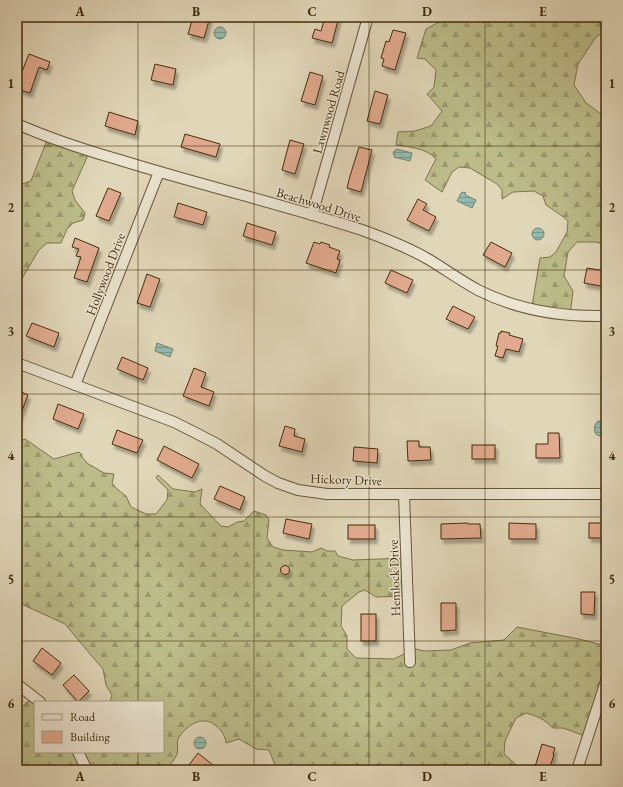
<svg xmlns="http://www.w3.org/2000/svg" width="623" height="787" viewBox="0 0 623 787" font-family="'EB Garamond',serif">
<defs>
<pattern id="forest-firs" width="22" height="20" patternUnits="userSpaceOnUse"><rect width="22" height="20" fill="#bbbc89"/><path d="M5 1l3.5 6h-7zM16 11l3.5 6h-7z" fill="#9a996e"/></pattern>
<pattern id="water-rules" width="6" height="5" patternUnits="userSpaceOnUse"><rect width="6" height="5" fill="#94b9ae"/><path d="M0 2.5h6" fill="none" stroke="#7a978c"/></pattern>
<filter id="shadow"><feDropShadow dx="2.5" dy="4.5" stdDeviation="1" flood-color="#0004"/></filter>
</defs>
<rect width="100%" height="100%" fill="#e0d6b8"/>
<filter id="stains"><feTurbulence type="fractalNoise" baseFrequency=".005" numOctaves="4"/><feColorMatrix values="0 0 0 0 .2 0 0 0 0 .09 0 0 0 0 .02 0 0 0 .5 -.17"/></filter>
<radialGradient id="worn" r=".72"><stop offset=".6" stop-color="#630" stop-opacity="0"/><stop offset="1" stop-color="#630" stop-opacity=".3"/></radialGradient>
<g fill="url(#forest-firs)" stroke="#7f744a">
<path d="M445,17H606V31L596,37L578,64L574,85L586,103L600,113H606V245L596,242H577L568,252L564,276L573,291L570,316L531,312L540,258L550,257L556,252L567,232L568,221L565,218L546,205L543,196L534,191L513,192L502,199V190L497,184L470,168L459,167L452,172L442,192L425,180L436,159C427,148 409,147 396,145L398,132L415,131L431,126L442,111L427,94L434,87L436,70L425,59L417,58L426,29L443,20Z"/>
<polygon points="47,140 88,155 72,191 75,200 85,213 83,220 73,223 67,229 61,243 47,243 39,250 21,280 17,295 17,182 22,184 31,181"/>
<path d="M25,439L54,459L79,452L82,455V457L87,463L104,473L114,474L112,483L117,489L126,496L131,507L146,514H156L167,500L168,490L156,478L158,475L173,489L195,492L202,489L200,504L221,526L228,527L237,522L244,521L254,511L266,515L269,520L267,538L273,547L283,550L312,552L321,548L327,551H335L338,556L353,560L406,558L404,596L376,597L365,590L359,592L342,606L341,626L347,636V649L356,658L394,659L408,652L412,648L424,651L451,650L470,643L504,640L517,627L579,639L606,646V674L585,736L563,728H553C544,719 537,716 526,713L516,718L505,741L504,754L520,768V770H277L269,750L256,749L239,739L226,743C225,734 220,728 212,723C199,716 184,728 178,739C176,743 179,750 177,754C175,760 169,765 166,770H17V712L28,701H31L35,705V752H163V702H110L112,695L106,685L103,669L90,654L65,624L17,602V442H18Z"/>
</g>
<g fill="url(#water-rules)" stroke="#74816c">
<circle cx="220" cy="33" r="6"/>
<polygon points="396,149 412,153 410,161 394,157 395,155 393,154 394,151 396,151"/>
<polygon points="463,192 466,193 465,195 476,200 472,208 457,201 461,193 462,193"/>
<circle cx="538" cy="234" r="6"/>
<polygon points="157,343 173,349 170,357 155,351"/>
<path d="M598,421H601C604,425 604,432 600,436L597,435C593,432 594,424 598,421Z"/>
<circle cx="200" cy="743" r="6"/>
</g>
<g fill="#e1aa8e" stroke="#432d0a" filter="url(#shadow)">
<polygon points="193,17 210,17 204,38 188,34"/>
<polygon points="325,17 339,17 332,43 312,38 315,29 321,31"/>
<polygon points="393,30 406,33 395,70 382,66 384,59 381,58 386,41 389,42"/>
<polygon points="29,54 50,62 47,70 39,67 30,93 17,89 17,84"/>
<polygon points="155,64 176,69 173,85 151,80"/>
<polygon points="310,72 323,76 315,105 301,101"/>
<polygon points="375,91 388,95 380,124 367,121"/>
<polygon points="109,112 138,121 135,135 105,126"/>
<polygon points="185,134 220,144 216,157 181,147"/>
<polygon points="290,140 304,144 295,174 282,170"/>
<polygon points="359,147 372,150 361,192 347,188 350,176"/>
<polygon points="108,188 121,193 109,221 96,216"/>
<polygon points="418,199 427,204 423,210 436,217 429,231 407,220"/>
<polygon points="178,203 207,212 203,225 174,217"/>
<polygon points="247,223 276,232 272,245 243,236"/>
<polygon points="75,238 99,248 87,282 74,278 81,257 76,256 79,249 72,247"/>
<polygon points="314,242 320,244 321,242 330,245 329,247 340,251 337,259 340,260 336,273 306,263"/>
<polygon points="491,242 512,253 505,267 483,255"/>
<polygon points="587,268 606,271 606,287 584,283"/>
<polygon points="391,270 413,280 407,293 385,283"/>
<polygon points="147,274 160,279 150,307 137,303"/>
<polygon points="453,306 475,317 468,329 446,319"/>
<polygon points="32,323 59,333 54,347 26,336"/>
<polygon points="501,331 510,333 509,335 523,339 519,352 506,349 503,358 495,356 498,346 496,346 499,333 501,333"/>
<polygon points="122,357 148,368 143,380 117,369"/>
<polygon points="194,368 206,373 201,387 214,392 209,406 183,396"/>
<polygon points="17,390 28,395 18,421 17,421"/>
<polygon points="58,404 84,414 78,429 53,419"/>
<polygon points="285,426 295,429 294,436 305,439 302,452 279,446"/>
<polygon points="117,430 143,440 137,453 112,444"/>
<polygon points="548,433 559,433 560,458 536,458 536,444 548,444"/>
<polygon points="407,441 419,441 419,447 430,447 431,460 408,461"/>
<rect x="472" y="445" width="23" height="14"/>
<polygon points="164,446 199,464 192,478 157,460"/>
<polygon points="354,447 378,449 377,463 353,461"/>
<polygon points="220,486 245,497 240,510 214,499"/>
<polygon points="286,519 312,524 309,539 283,533"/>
<polygon points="468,523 468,524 480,524 481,538 441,539 441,524"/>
<polygon points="509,523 536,524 536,539 509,539"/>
<rect x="589" y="523" width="17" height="15"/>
<rect x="348" y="525" width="27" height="14"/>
<circle cx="285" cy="570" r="4.5"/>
<polygon points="581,592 595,592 594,615 581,614"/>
<polygon points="441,603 456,603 456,630 441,631"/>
<rect x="361" y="614" width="15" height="27"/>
<polygon points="42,648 61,663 52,675 33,661"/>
<polygon points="74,675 89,691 78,702 63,685"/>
<polygon points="542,744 555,748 553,754 554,755 549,770 534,770"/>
<polygon points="198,753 219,770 195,770 189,765"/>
</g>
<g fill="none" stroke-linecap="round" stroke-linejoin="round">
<g stroke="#6a5736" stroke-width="12">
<g id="street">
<path d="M17,124C51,139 85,150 120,160C200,185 282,204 362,230C384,238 407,247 428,259C445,269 461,281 478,290C519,311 561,317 606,316"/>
<polyline points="312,215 368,17"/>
<polyline points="17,363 174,422 194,432 217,444 265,476 278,483 298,490 327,494 606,494"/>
<polyline points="75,385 159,172"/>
<polyline points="404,494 410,662"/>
<polyline points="17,684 40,702"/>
<polyline points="78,752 87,770"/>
<polyline points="577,770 606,681"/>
</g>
</g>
<use href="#street" stroke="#ebe4d1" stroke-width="10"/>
</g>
<path fill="none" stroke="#432d0a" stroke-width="1" stroke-opacity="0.55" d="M138,17V702M254,17V770M369,17V770M485,17V770M17,146H606M17,270H606M17,394H606M17,517H606M17,641H606M138,752V770"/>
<g text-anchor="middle" stroke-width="3" stroke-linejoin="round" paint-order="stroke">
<g font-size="13" fill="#432d0a" stroke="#ebe4d1">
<text transform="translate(328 112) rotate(-74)" y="5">Lawnwood Road</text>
<text transform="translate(319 204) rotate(17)" y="5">Beachwood Drive</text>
<text transform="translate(105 274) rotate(-69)" y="5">Hollywood Drive</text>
<text transform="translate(346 479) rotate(2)" y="5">Hickory Drive</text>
<text transform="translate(394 578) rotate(-92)" y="5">Hemlock Drive</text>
</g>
</g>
<rect width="623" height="787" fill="none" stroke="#e0d6b8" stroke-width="44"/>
<rect x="34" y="701" width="130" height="52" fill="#ebe4d1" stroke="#a89b81"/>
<rect x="42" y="714" width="20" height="6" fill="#ebe4d1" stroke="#a89b81"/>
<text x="70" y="721" font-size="12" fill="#432d0a">Road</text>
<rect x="42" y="731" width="20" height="12" fill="#e1aa8e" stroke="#a89b81"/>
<text x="70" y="741" font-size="12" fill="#432d0a">Building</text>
<rect x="22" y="22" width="579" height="743" fill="none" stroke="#432d0a" stroke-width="1.5"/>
<g font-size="13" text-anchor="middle" font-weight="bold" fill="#432d0a">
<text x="80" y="16">A</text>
<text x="196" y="16">B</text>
<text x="312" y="16">C</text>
<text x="427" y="16">D</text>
<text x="543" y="16">E</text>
<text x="11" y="88">1</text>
<text x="612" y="88">1</text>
<text x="11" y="212">2</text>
<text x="612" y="212">2</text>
<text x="11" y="336">3</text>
<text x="612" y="336">3</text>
<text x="11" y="460">4</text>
<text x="612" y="460">4</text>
<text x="11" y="584">5</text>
<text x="612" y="584">5</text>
<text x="11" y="708">6</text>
<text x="612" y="708">6</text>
<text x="80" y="781">A</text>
<text x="196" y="781">B</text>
<text x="312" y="781">C</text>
<text x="427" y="781">D</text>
<text x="543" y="781">E</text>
</g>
<rect width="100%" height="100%" filter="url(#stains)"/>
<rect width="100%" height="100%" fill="url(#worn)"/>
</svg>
